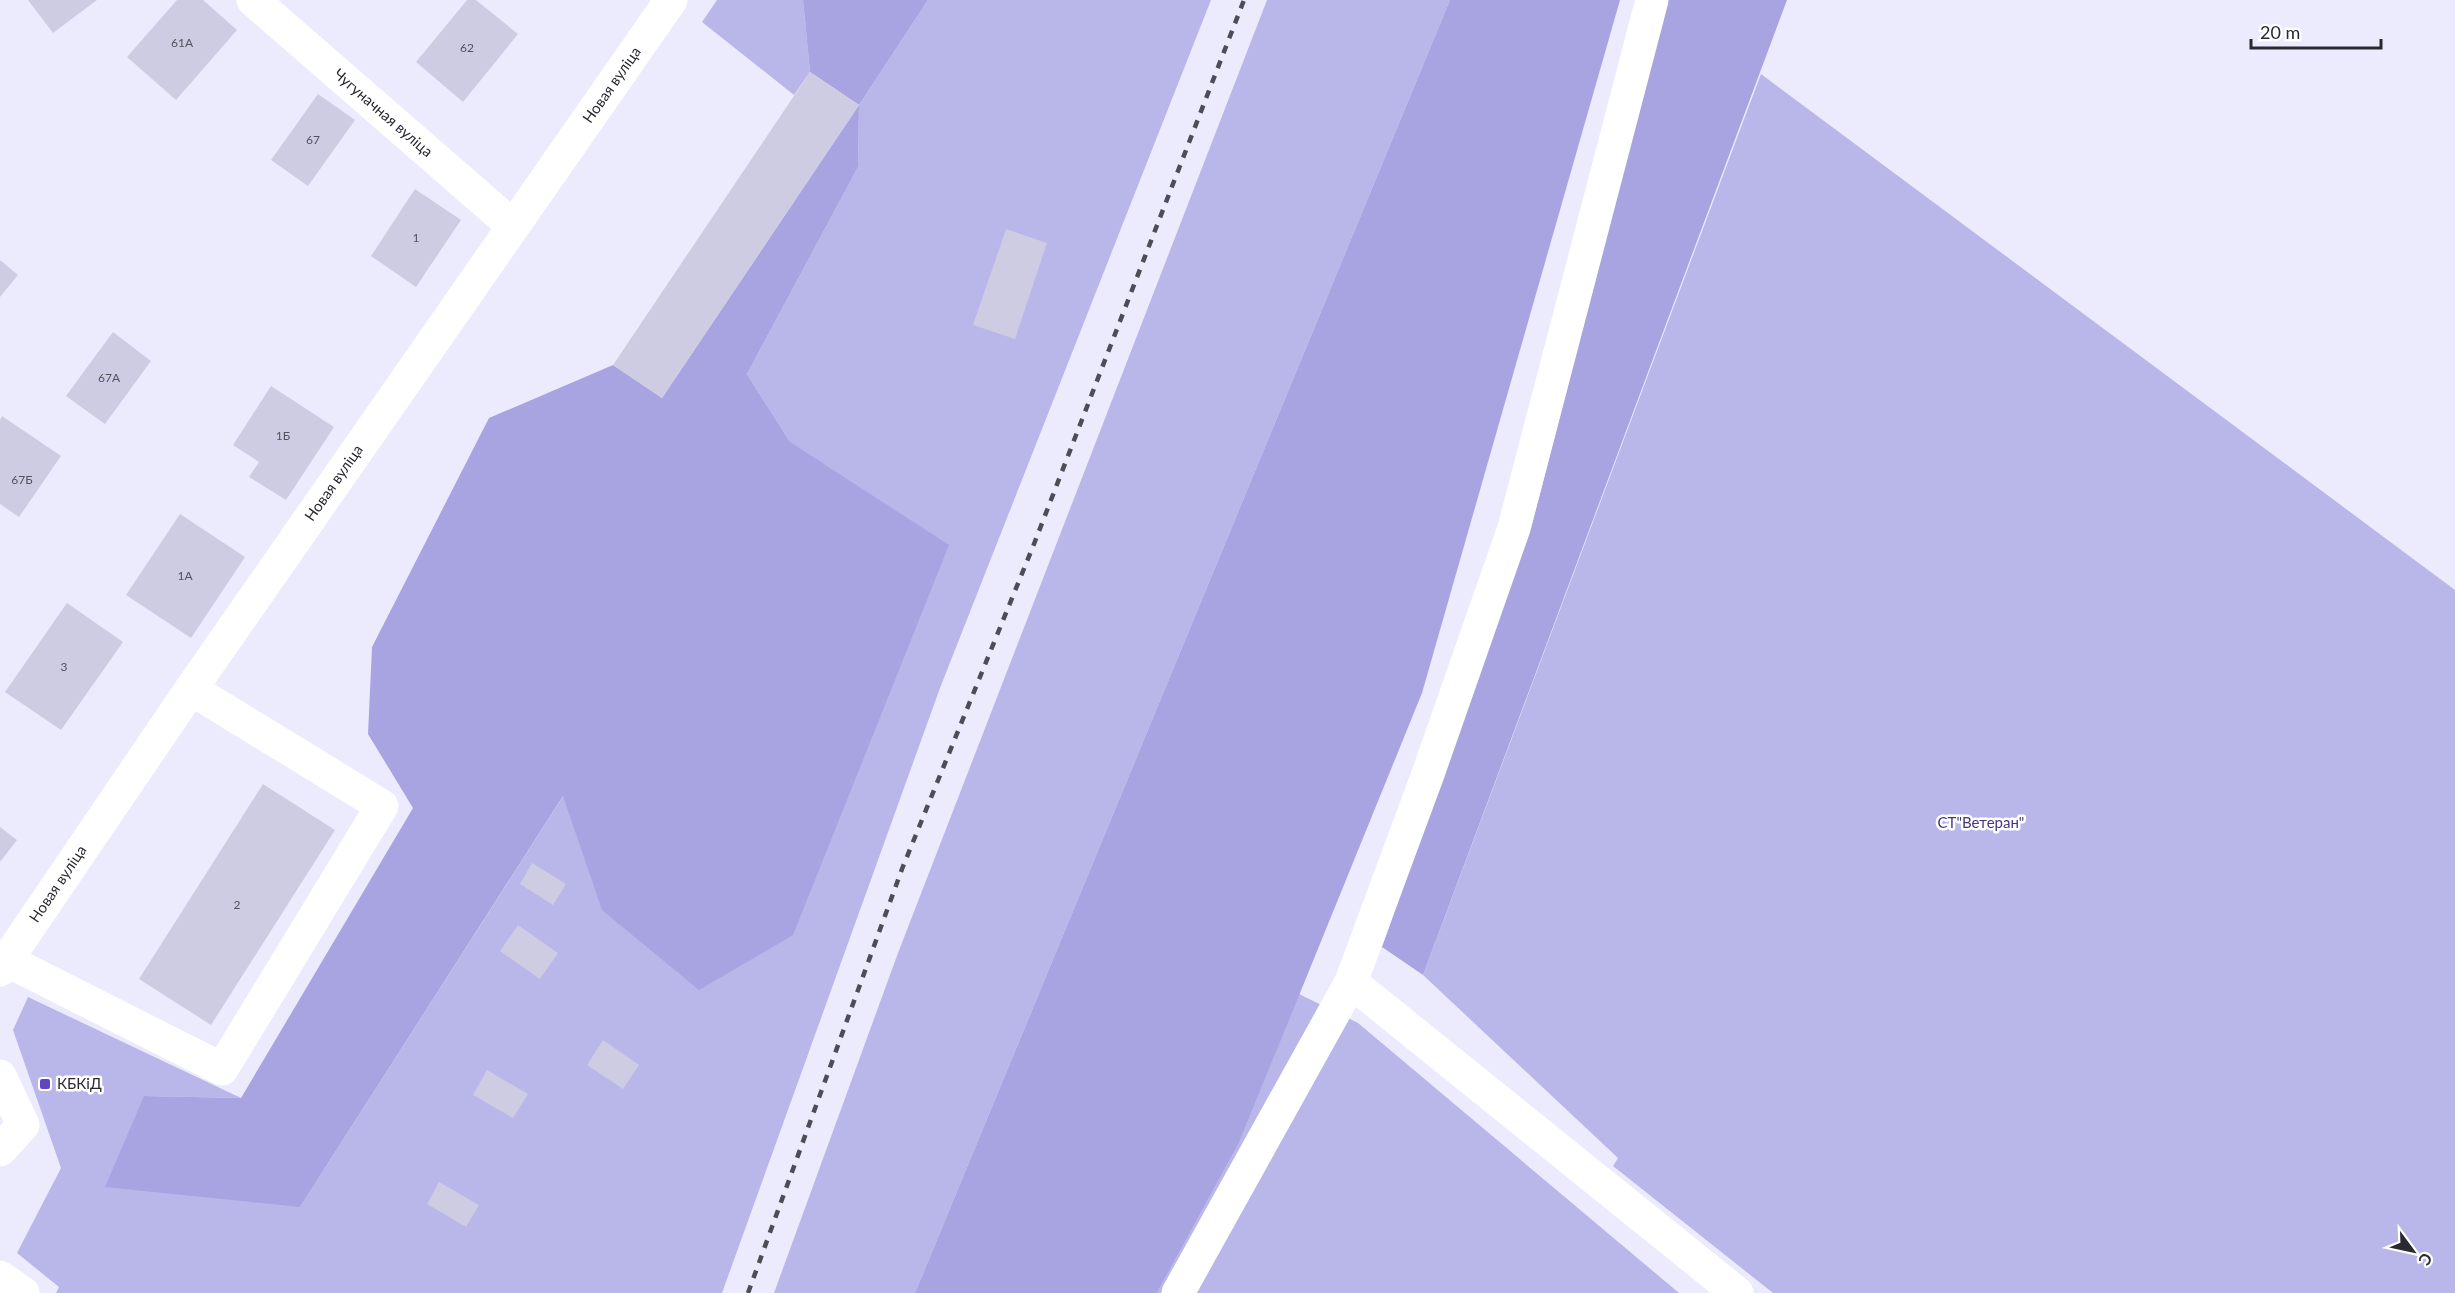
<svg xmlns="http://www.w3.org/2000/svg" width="2455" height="1293" viewBox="0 0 2455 1293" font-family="Lato,sans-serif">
<rect width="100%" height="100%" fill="#ecebfe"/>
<g fill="#b9b6e9">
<polygon points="717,0 803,0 810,72 794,95 702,22"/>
<polygon points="928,0 1211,0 940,688 722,1293 56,1293 59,1287 17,1253 61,1168 13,1030 28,997 241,1098 144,1096 300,1207 790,442 747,374 858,167 859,105"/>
<polygon points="1267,0 1450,0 915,1293 774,1293 898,953"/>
<polygon points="1761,74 2455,590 2455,1293 1773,1293 1613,1166 1618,1158 1423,975"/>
<polygon points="1299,994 1358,1023 1679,1293 1157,1293 1239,1143"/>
</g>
<g fill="#a8a3e1">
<polygon points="803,0 928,0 859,105 858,167 747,374 790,442 949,545 793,935 699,990 602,910 563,796 300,1207 105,1187 144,1096 241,1098 413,808 368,734 372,647 489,418 613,365 662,398 859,105 810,72"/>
<polygon points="1450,0 1620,0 1422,693 1239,1143 1157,1293 915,1293"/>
<polygon points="1668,0 1787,0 1423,975 1382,947 1531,528"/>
</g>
<g fill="#cdcce3">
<polygon points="28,0 97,0 53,33"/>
<polygon points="177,0 203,0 237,30 176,100 127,57"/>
<polygon points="467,0 476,0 518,34 463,102 416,62"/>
<polygon points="810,72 859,105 662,398 613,365"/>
<polygon points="318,94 355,120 308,186 271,160"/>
<polygon points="415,189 461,220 416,287 371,256"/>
<polygon points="1006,229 1047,243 1015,339 973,325"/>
<polygon points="0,260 18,275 0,297"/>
<polygon points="113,332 151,361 105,424 66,396"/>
<polygon points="271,386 334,427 286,500 249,477 259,462 233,445"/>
<polygon points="2,416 61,456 19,517 0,504 0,420"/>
<polygon points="180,514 245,557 191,638 126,595"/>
<polygon points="67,603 123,642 61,730 5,692"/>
<polygon points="263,784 335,830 211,1025 139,979"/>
<polygon points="0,827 17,840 0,862"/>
<polygon points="532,863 566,884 553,905 520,884"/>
<polygon points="518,925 558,953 540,979 500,951"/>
<polygon points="603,1040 639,1065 623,1089 587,1065"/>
<polygon points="487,1070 528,1094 513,1118 473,1095"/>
<polygon points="439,1182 479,1205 466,1227 427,1204"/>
</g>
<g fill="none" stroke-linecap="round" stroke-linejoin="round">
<g stroke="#fff" stroke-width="33">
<polyline points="253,0 513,226"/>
<polyline points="6,960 222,1069 382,806 191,689"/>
<polyline points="0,970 191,689 671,0"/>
<polyline points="1351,982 1737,1293"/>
<polyline points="0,1076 23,1125 0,1150"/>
<polyline points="0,1277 23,1293"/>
<polyline points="1178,1293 1351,982 1428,774 1514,528 1652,0"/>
</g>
<polyline stroke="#4e4d57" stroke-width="4.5" stroke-dasharray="8 8" stroke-linecap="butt" points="748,1293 902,869 1034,544 1244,0"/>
</g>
<rect fill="#6047c0" stroke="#fff" stroke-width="2" x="39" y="1078" width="12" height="12" rx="3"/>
<g text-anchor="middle" stroke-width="5" stroke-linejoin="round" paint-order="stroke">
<g font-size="12" fill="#52525e">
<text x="182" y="47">61А</text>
<text x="467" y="52">62</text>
<text x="313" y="144">67</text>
<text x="416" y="242">1</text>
<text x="109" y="382">67А</text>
<text x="283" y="440">1Б</text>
<text x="22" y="484">67Б</text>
<text x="185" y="580">1А</text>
<text x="64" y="671">3</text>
<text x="237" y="909">2</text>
</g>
<g font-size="15" fill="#292931" stroke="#fff">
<text transform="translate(612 85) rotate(-55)" y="5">Новая вуліца</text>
<text transform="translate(383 113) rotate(41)" y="5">Чугуначная вуліца</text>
<text transform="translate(334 483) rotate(-55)" y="5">Новая вуліца</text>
<text transform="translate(58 884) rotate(-56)" y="5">Новая вуліца</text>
</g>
<g font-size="15" fill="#43367f" stroke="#fff">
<text x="1981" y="828">СТ"Ветеран"</text>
</g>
<g font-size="15" fill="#292931" stroke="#fff" text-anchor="start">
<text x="57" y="1089">КБКіД</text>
</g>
</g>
<g transform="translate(2413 1251) rotate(123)" stroke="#ffffff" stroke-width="4.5" paint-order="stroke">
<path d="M0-4.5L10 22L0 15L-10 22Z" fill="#292931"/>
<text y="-9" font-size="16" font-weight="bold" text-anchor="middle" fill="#292931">С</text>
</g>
<path d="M2251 39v9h130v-9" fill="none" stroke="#292931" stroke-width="3"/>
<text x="2260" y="39" font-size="18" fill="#292931" stroke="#ffffff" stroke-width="4.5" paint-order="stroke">20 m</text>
</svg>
